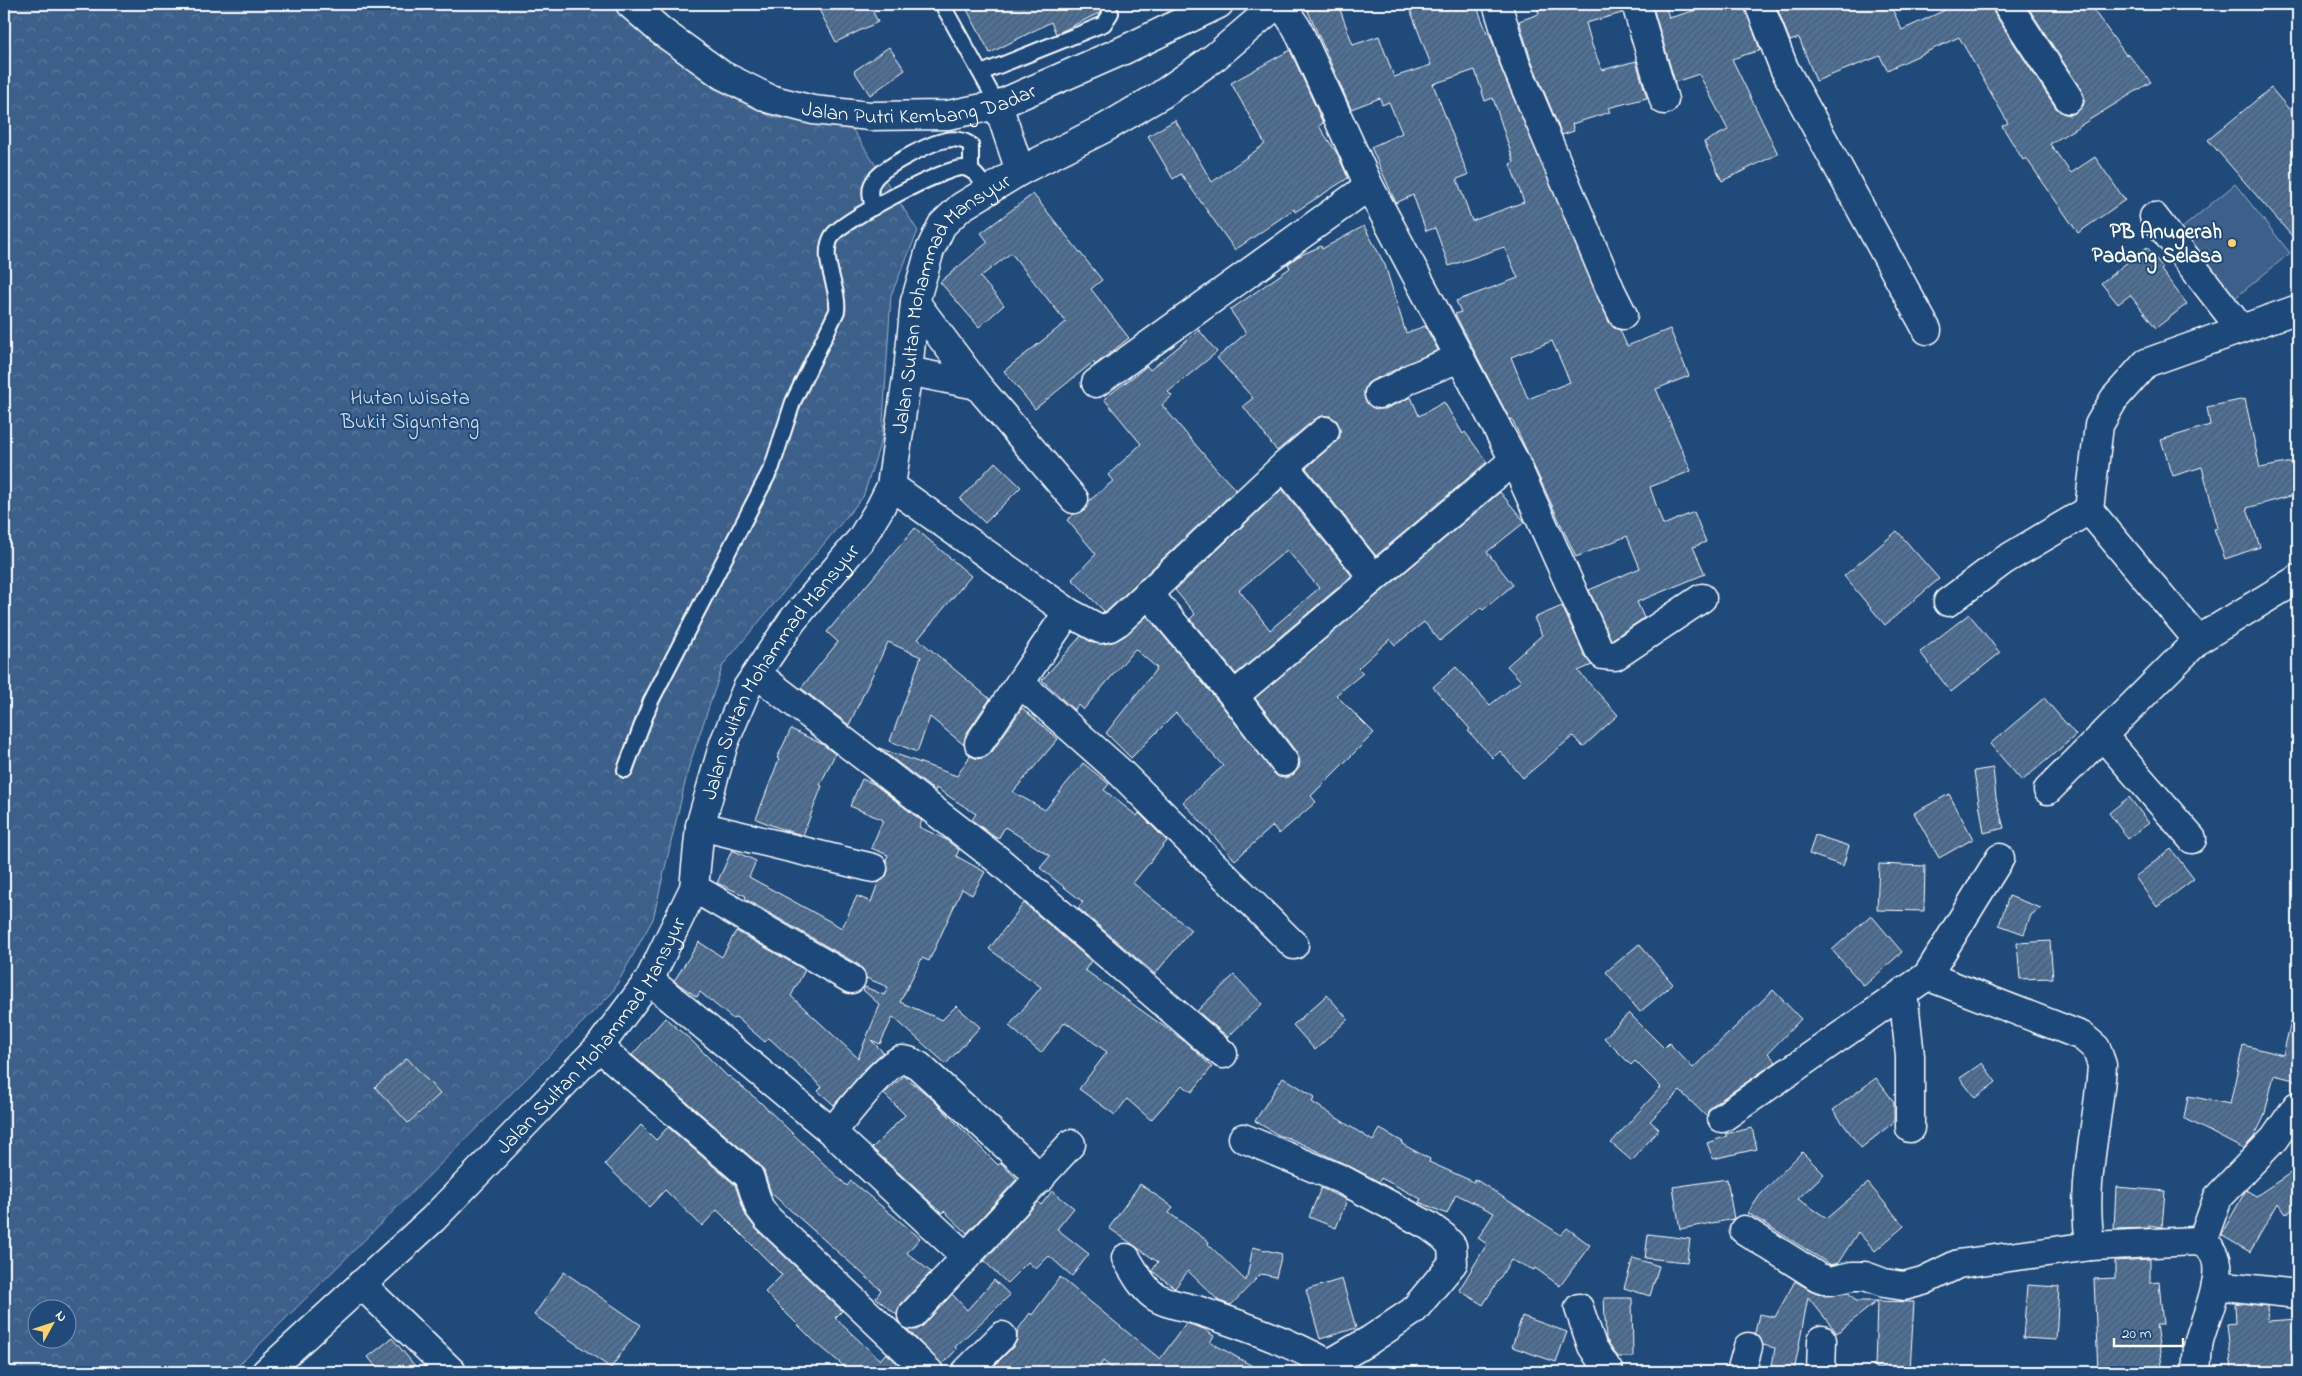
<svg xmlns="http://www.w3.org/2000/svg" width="2302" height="1376" viewBox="0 0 2302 1376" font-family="'Indie Flower',sans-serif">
<defs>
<pattern id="forest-crowns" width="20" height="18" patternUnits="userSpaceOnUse" patternTransform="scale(1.25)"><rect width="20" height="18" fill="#3c618b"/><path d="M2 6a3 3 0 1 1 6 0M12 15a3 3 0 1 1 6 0" fill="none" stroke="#59799c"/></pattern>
<pattern id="building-hatch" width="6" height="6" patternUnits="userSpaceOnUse" patternTransform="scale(1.25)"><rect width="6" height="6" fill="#507197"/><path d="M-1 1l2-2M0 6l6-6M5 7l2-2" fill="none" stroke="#4e5b6a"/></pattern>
</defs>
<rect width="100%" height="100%" fill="#1f4a7a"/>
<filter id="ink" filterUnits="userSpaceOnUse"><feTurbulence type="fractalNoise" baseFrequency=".02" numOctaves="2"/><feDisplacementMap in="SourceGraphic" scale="10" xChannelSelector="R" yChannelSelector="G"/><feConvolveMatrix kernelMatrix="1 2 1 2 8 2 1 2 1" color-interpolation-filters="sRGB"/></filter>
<g filter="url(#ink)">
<path fill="url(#forest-crowns)" stroke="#9eb0c5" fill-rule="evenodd" d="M4,4H611L713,88L772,117L851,127L918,231L891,295L882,438L863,497L723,665L689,766L653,919L612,993L232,1372H4ZM38,1308H68V1338H38Z"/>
<polygon fill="#3c618b" stroke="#9eb0c5" points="2235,184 2290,253 2230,302 2175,234"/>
<g fill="url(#building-hatch)" stroke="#fff" fill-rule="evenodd">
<polygon points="816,4 869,4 878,22 836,42"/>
<polygon points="964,4 1098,4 1101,12 1056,34 1051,22 990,53"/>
<path d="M1323,4H1338L1353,45L1379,36L1394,77L1431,65L1408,4H1476L1487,33L1489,32L1502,71L1609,322L1614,328L1620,330L1627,346L1670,329L1689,376L1656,389L1691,471L1650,487L1663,525L1694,512L1706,542L1693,547L1705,574L1637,602L1644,618L1611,640L1589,590L1640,568L1627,536L1576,557L1512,419L1510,420L1455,314L1461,312L1456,301L1518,278L1504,247L1449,266L1435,228L1426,231L1413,195L1396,203L1371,147L1402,133L1389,102L1382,105L1380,98L1351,109L1307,9ZM1475,70L1485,101L1493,98L1514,162L1510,164L1524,202L1472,221L1457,179L1468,175L1433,84ZM1552,341L1570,382L1528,399L1511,357Z"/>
<polygon points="1536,4 1621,4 1622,13 1586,23 1592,45 1602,70 1636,61 1647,98 1608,108 1610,112 1572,124 1574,131 1562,135 1531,60 1519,21 1539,14"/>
<polygon points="1652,4 1665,4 1669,18 1717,4 1744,4 1760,50 1732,59 1778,154 1722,181 1704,142 1728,130 1699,74 1675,82"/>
<polygon points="1779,4 1890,4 1902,30 1945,10 1942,4 1992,4 1994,13 2056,108 2062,113 2069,115 2077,112 2083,106 2085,99 2082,91 2026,4 2089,4 2126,55 2128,54 2151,82 2050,144 2071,173 2095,157 2125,200 2078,233 2026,158 2023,160 2002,126 2008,123 1959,37 1887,70 1880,56 1816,81 1799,38 1790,41 1776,5"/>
<polygon points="889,47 905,70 870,95 854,71"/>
<polygon points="1290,50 1323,123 1319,126 1338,155 1348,178 1295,212 1294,209 1235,250 1181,174 1173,179 1148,136 1175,120 1212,182 1265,144 1231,83"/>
<polygon points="2271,88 2298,120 2298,243 2208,140"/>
<polygon points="1033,194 1102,280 1091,289 1129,338 1095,365 1093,362 1035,409 1004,371 1066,322 1011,253 980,277 1004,305 979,327 940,282 988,242 981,233"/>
<polygon points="1364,226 1385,265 1406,333 1425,326 1438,350 1373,380 1367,384 1364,391 1365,400 1370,406 1377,409 1385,409 1411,397 1419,416 1444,402 1463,434 1465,432 1487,462 1376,556 1306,468 1335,443 1340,437 1340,429 1337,421 1330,416 1322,416 1315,419 1277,451 1243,406 1253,398 1217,358 1246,333 1230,310 1290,268 1288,264 1297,257 1321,246 1322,249"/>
<polygon points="2147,247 2163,268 2161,270 2187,304 2156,328 2130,295 2118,304 2101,283"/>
<polygon points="1199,330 1217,352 1168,392 1172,396 1162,405 1216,469 1236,490 1108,610 1102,613 1104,611 1072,579 1096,554 1067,520 1074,514 1084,511 1089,501 1113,481 1108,475 1141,444 1104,399 1147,366 1150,370"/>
<polygon points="2245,399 2260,468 2298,461 2298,494 2247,508 2260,547 2225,559 2214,529 2218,528 2202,467 2173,476 2161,440 2210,425 2207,407"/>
<polygon points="995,462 1021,487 985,523 960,499"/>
<path d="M1282,489L1352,576L1236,674L1190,619L1195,614L1175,590ZM1287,550L1319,588L1270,630L1239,590Z"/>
<polygon points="1500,492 1525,522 1487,552 1513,585 1483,610 1481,607 1440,641 1424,622 1395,645 1390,639 1358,668 1363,673 1336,695 1374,733 1311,796 1316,802 1279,834 1273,826 1235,860 1183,802 1223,766 1176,713 1131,758 1106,733 1157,668 1135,649 1083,710 1078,705 1074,710 1042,680 1081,636 1093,643 1103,644 1113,642 1126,635 1147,616 1222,706 1272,771 1278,777 1285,778 1293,775 1299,768 1300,761 1297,753 1255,698"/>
<polygon points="915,528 971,576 918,639 990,699 966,734 964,745 930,717 917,752 890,741 921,657 888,642 849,725 801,688 838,642 827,632"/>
<polygon points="1897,531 1939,579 1885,625 1844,576"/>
<polygon points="1562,606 1585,656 1592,665 1578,671 1618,715 1583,747 1573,736 1523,778 1500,751 1493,758 1468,731 1470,729 1433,687 1456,667 1490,705 1521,681 1507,666 1542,635 1534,618"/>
<polygon points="1969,614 2000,653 1951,692 1920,652"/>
<polygon points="2044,698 2076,735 2022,781 1990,744"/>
<polygon points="1022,708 1058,739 1013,792 1045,810 1083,763 1109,784 1104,790 1137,816 1139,813 1167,841 1133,883 1191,930 1155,974 1078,908 1083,902 1040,868 1050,856 1005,827 998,839 992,835 972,820 976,814 936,788 935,791 879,748 957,776 970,756 978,759 985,757 992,752"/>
<polygon points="791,729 822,744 835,754 820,785 822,786 803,835 784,830 756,819 779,759 777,758"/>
<polygon points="1993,768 1996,798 2004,828 1984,833 1974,771"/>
<polygon points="862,779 874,784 922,821 919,827 945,839 959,850 956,856 985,872 972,895 962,889 929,961 922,958 900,1002 942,1020 956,1006 980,1027 946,1064 893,1017 880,1044 871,1040 883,1052 864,1070 834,1105 818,1091 822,1087 769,1038 765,1042 736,1017 733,1019 700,992 697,997 674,981 699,942 722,957 736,931 805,970 791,996 858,1058 880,1005 863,990 865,987 884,995 888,987 866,978 864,971 859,965 745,899 746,896 717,883 732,850 756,861 749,877 842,928 857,896 871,902 878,883 885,878 888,871 886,860 888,855 871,848 883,820 850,806"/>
<polygon points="1949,794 1973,839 1939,858 1914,813"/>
<polygon points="2129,797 2149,823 2128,839 2109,813"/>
<polygon points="1815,835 1849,846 1843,866 1809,854"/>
<polygon points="2171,849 2194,879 2157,907 2135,877"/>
<polygon points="1879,864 1925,866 1924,911 1877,910"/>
<polygon points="2009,896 2041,908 2031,915 2024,934 1999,925"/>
<polygon points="1024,903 1091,961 1085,970 1187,1043 1212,1067 1192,1092 1182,1085 1151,1120 1127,1099 1115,1115 1079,1089 1107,1052 1065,1022 1041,1053 1009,1026 1041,987 989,949"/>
<polygon points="1871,915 1902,952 1864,986 1832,950"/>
<polygon points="2050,941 2053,978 2020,979 2017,943"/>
<polygon points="1639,944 1673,984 1640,1012 1606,972"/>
<polygon points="1234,975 1262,1004 1228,1037 1197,1011"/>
<polygon points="1773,990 1801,1019 1768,1053 1776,1062 1713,1105 1708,1111 1707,1117 1680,1091 1650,1121 1659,1129 1632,1161 1611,1143 1661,1087 1635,1061 1631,1065 1604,1038 1629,1013 1664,1048 1669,1043 1693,1068"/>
<polygon points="1327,995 1348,1019 1315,1050 1293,1025"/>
<polygon points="665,1018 692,1041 728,1077 729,1076 759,1101 847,1186 851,1181 920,1238 907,1253 931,1272 901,1304 897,1315 876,1298 881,1290 771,1193 764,1171 759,1164 632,1055"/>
<polygon points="2291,1021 2298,1022 2298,1081 2274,1075 2264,1117 2254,1137 2243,1149 2184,1118 2188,1096 2230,1104 2243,1045 2283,1055"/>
<polygon points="407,1058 440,1094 408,1123 375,1087"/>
<polygon points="1982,1063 1996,1082 1975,1098 1960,1078"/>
<polygon points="904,1076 930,1097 998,1165 1001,1163 1017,1179 967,1233 944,1211 942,1213 872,1148 905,1115 884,1094"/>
<polygon points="1283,1077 1315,1097 1312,1102 1373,1141 1380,1129 1403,1142 1402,1144 1430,1159 1429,1162 1474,1182 1475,1179 1561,1235 1567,1228 1590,1245 1560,1286 1535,1268 1534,1270 1511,1260 1483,1305 1459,1290 1487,1244 1478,1238 1494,1213 1456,1194 1447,1214 1419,1202 1421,1199 1381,1178 1379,1182 1349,1166 1289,1138 1280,1136 1255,1121"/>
<polygon points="1876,1078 1894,1102 1894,1122 1861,1148 1833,1110"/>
<polygon points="641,1125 656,1140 668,1127 735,1185 746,1216 757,1230 842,1311 835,1318 880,1360 886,1353 906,1371 851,1372 814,1341 765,1292 782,1275 717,1210 702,1226 665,1190 649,1207 605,1164"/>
<polygon points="1752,1128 1757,1149 1713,1159 1707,1143 1727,1136 1725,1134"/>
<polygon points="1802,1152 1824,1174 1798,1199 1827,1218 1868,1183 1904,1226 1875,1251 1858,1232 1838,1263 1831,1265 1748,1213 1760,1195"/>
<polygon points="2298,1168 2298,1206 2286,1214 2278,1203 2250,1252 2221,1235 2246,1190 2256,1196"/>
<polygon points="1727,1179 1734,1219 1680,1229 1673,1187"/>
<polygon points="1140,1184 1173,1207 1169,1213 1209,1242 1208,1244 1246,1281 1253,1247 1282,1254 1276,1277 1261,1274 1231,1305 1219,1301 1188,1271 1175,1288 1152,1271 1158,1262 1109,1228"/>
<polygon points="2116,1187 2165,1191 2162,1227 2149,1225 2149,1228 2114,1229"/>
<polygon points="1321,1188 1347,1200 1336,1228 1309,1217"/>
<polygon points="1052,1191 1074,1208 1057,1229 1089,1254 1072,1276 1049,1256 1036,1269 1028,1262 1007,1283 984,1261 1038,1202 1041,1205"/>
<polygon points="1648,1234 1690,1239 1687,1262 1645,1258"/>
<polygon points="1633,1258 1659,1266 1650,1296 1624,1288"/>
<polygon points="2150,1259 2150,1283 2159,1282 2163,1325 2156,1325 2163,1372 2098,1372 2094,1279 2115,1278 2115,1261"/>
<polygon points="564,1272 641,1325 611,1368 534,1315"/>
<polygon points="1060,1277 1160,1359 1186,1323 1204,1329 1214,1336 1210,1342 1263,1372 1117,1372 1103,1361 1096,1372 988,1372 1013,1347 1017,1340 1017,1331 1030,1313 1032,1315"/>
<polygon points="1342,1279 1356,1328 1320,1339 1306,1290"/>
<polygon points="994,1280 1010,1295 955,1347 957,1349 942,1365 907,1329 916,1330 923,1326 952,1294 967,1310"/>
<polygon points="1795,1281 1810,1290 1825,1296 1849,1293 1856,1301 1877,1301 1837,1333 1808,1297 1794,1372 1771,1372 1775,1348 1763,1345 1759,1336 1755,1333 1759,1314 1775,1317"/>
<polygon points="2027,1285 2059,1287 2056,1340 2023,1338"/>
<polygon points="1604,1298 1632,1298 1633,1357 1618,1357 1606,1339"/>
<polygon points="1877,1301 1914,1302 1910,1370 1875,1368"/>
<polygon points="2240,1303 2267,1306 2268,1321 2298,1319 2298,1372 2232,1372 2227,1324 2236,1323 2235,1304"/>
<polygon points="1522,1316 1567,1332 1556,1362 1512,1347"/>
<polygon points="392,1338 420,1372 380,1372 368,1357"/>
</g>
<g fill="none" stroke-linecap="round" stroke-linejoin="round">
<g stroke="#fff" stroke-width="18">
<g id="lane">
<polyline points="942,4 998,105"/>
<polyline points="981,73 1104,24 1111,13 1107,4"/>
<path d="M873,208C871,199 868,190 873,182C880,168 930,143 946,140C954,138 965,140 971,145V171"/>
<path d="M625,770L651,701L772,467L793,402L837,311C840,287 819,259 832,236C841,221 945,167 963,168C975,169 981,182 988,190"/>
</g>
</g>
<g stroke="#fff" stroke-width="31">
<g id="street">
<path id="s1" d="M630,4L661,31L722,75L770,99L813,110L870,116L948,115L998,105L1124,50L1219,4"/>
<polyline points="1281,4 1297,28 1369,186 1514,460 1599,650 1603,655 1615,656 1702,598"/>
<polyline points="1497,4 1516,65 1611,291 1623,315"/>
<polyline points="1636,4 1664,100"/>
<polyline points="1759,4 1784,68 1927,330"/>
<polyline points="2007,4 2069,99"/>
<polyline points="998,105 1020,171"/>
<polyline points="2154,217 2241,329"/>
<polyline points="915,302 977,385 1074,499"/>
<polyline points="908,371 977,385"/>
<polyline points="1096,383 1369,186"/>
<polyline points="1379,394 1397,387 1411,378 1459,358"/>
<polyline points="1284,466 1325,431"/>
<polyline points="891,486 1068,612 1100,629 1110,627 1118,622 1284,466 1373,577"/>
<polyline points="1148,593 1234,696 1284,762"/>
<polyline points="1948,602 2003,561 2089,510"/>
<polyline points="2198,640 2298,579"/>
<polyline points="757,674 997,859 1223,1054"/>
<polyline points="1020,683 1118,770 1294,945"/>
<polyline points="1234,696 1514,460"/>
<polyline points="2102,735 2192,839"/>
<polyline points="979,743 1068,612"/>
<polyline points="2048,790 2198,640 2089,510 2099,425 2114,399 2146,363 2298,309"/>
<polyline points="700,826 873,868"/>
<polyline points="694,888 851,979"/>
<polyline points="1927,976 2000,858"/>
<polyline points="649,980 832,1132 966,1257 1071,1144"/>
<polyline points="1903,992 1910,1056 1910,1128"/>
<polyline points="599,1047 749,1176 759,1207 768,1219 929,1372"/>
<path d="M1722,1118L1927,976L2082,1036L2096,1048L2102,1065C2099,1124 2079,1187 2091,1246L2196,1241C2239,1251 2205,1315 2199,1341C2197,1351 2197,1362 2196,1372"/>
<path d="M832,1132C843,1119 886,1063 901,1060C907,1059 914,1063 919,1066L1041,1178"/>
<polyline points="1243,1138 1343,1180 1429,1226 1444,1237 1452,1246 1453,1263 1413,1311 1370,1340 1329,1364 1341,1372"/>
<polyline points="1744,1230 1818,1277 1830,1281 1852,1276 1865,1276 1884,1283 1904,1286 1923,1281 1958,1264 2091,1246"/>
<polyline points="2202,1242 2218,1197 2274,1139 2297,1106"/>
<path d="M1126,1258C1134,1271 1141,1286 1153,1295C1166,1305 1185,1306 1200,1311C1244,1326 1288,1341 1329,1364"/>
<polyline points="361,1284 452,1372"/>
<polyline points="2216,1285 2298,1294"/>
<polyline points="1579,1308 1592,1346 1609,1372"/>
<polyline points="912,1315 966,1257"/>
<polyline points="966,1372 1002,1336"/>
<polyline points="1741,1372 1748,1347"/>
<polyline points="1821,1372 1822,1340"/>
</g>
</g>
<g stroke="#fff" stroke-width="31">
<g id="secondary">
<path id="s2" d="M266,1372L433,1219L599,1047L649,980L694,888L700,826L724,743L747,688L792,621L861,539L880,508L891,486L908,371L915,302L930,250L942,225L961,207L1020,171L1105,128L1161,95L1215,57L1277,4"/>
</g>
</g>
<use href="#lane" stroke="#1f4a7a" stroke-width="14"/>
<use href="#street" stroke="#1f4a7a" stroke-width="28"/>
<use href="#secondary" stroke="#1f4a7a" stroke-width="28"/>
</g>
</g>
<circle fill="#ffd166" stroke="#1f4a7a" stroke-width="2" cx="2232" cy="243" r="5"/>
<g text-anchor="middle" stroke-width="4" stroke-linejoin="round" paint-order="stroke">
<g font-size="21" fill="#fff" stroke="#1f4a7a">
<text dy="7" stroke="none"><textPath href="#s1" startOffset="322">Jalan Putri Kembang Dadar</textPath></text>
<text dy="7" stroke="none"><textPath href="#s2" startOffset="1310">Jalan Sultan Mohammad Mansyur</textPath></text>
<text dy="7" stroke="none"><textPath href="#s2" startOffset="890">Jalan Sultan Mohammad Mansyur</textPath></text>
<text dy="7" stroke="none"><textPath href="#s2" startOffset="470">Jalan Sultan Mohammad Mansyur</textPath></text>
</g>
<g font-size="21" font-weight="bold" fill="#fff" stroke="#1f4a7a" text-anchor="end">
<text x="2222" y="238">PB Anugerah<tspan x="2222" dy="24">Padang Selasa</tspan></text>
</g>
<g font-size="21" fill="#d8dfe8" stroke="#1f4a7a">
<text x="410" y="404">Hutan Wisata<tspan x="410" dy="24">Bukit Siguntang</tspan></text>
</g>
</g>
<rect width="2302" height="1376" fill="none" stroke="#1f4a7a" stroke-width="20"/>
<rect x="10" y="10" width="2282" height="1356" fill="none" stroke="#fff" stroke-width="2" filter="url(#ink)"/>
<g transform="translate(52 1324) rotate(50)"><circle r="24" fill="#1f4a7a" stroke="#7992af"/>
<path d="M0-4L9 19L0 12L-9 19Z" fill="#ffd166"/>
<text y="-8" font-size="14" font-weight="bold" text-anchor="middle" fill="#ffffff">N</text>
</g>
<path d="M2114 1338v8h69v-8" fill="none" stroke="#ffffff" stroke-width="2.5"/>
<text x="2122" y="1338" font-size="15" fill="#ffffff" stroke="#1f4a7a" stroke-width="4" paint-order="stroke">20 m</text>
</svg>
